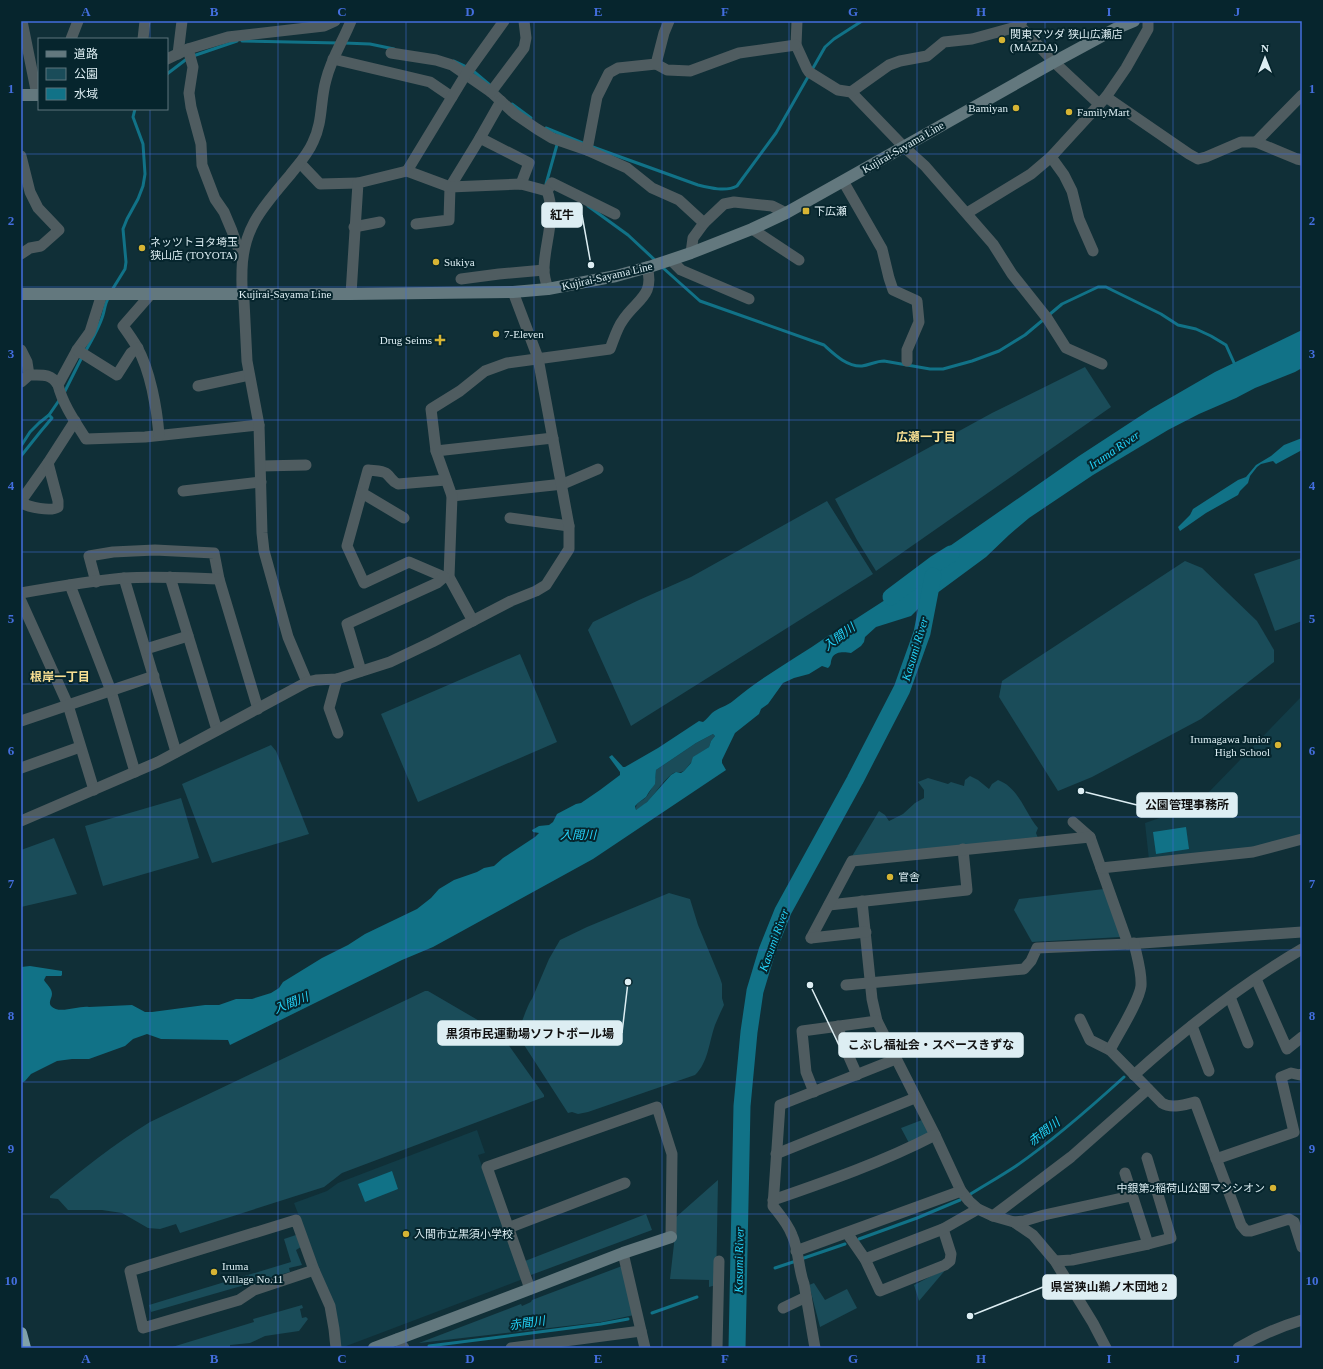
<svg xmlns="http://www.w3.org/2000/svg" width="1323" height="1369" viewBox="0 0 1323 1369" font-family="'Times New Roman','Noto Sans JP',serif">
<rect width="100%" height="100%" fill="#102f37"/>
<g fill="#123c47">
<polygon points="1302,696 1302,834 1252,848 1149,860 1145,823 1180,811 1208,793"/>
<polygon points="477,1130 485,1153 478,1155 523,1279 341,1348 313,1253 294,1203 327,1191 338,1183"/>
</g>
<g fill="#1a4c59">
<polygon points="1085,367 1111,407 876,571 857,540 835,499 992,413"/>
<polygon points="827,501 873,574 631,726 588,630 593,622 639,600 691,577"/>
<polygon points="1302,558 1302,621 1275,631 1254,574"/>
<polygon points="1185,561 1202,568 1257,621 1274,650 1274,662 1201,719 1092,777 1058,791 999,697 1002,681"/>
<polygon points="520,654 557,742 418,802 381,714"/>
<path d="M713,734L715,736L711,741L709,747L697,755L684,771C680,773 676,771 672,774C659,784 651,803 636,810C635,801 643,802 647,796C653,787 656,781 656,770L696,743Z"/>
<polygon points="271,745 276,751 309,834 212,863 182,784"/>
<path d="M970,776L978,780L989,789L992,784L998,780C1019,788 1024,811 1038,828L1036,833L1038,838L851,858L879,811L885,815L889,821L903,814L915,803L924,798V790L918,782L928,778L948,784L951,782L964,786L965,780Z"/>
<polygon points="181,798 199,858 103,886 85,826"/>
<polygon points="54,838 77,894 21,907 21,850"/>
<polygon points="1104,889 1121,937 1032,942 1014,910 1019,899"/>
<path d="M669,893L690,899L698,925L720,978L722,984V998L724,1005C721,1011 718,1018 715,1025C709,1042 708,1063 695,1075L588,1112L578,1114L572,1112L568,1113L517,1034C520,1028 528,1003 532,999L549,959L560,940L587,927Z"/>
<path d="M425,991H428L500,1033L544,1095V1097L342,1173L324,1187L180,1233L176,1224L160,1229L148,1228L122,1213L102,1210H68L58,1199L50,1198V1196C82,1170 114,1144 150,1122Z"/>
<polygon points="922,1120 929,1134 909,1143 901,1128"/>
<polygon points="718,1180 716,1285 709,1287 709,1280 670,1279 674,1244 675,1218"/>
<polygon points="646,1214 652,1230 531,1275 525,1261"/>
<polygon points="296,1235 301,1247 296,1250 302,1265 289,1268 290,1272 151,1312 149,1305 291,1262 284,1239"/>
<polygon points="622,1266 634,1315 601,1322 419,1343 521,1304 522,1306 531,1302 532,1300"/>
<polygon points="947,1268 919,1301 914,1285"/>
<polygon points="814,1283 825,1300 847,1289 857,1308 820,1327 809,1285"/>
<polygon points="302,1305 303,1308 300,1309 302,1318 306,1317 308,1319 299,1331 265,1336 250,1343 230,1345 230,1348 169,1348 254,1322 253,1319"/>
</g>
<g fill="#117287" fill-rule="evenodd">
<path d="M1302,330V368L1295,372L1255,388L1236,398L1199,414L1168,430L1093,475L1029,518L1009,535L986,557L925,602L911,616L876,627L865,637L864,642L861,646L851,653C845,652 835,651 832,658C830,663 832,664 828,668L822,666L809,674L794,678L783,683L768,704L761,709L759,714L735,733L722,760V763L726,770L593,859L433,947L402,960L230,1045L228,1040L161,1039L147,1034L133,1039L125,1046L89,1059H72L57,1061L31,1074L25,1081L21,1083V967L30,966L62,971V975L61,976H46L44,980C46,984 52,988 52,994C52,998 48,1002 51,1006C59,1015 79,1005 89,1007L132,1005L145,1012H152L205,1005H219L236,999H252L271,993L279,988L283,982L322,958L348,945L365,934L417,909L431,898L439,889L454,880L477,872L484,868L494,866L503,858L535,837L539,833L533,832L532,830L539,826L549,825L553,822L557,814L576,804L581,803L600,790L620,775V772L609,757L612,755L623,767H625L658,748L699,721L703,722C707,719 709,716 712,713C718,708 727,706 733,701C762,676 797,658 828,636C837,632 843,627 851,622C875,606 900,591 923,574C931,569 938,561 947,555L948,552L947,548L1079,456L1151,409L1215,372ZM713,734L715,736L711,741L709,747L693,757L691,763L684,771L681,773L676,772L671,775L647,802L636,810L635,806L638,803L646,797L649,792L655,784L656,770L696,743Z"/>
<polygon points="1302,438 1302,450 1276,464 1273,461 1261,464 1257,467 1250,476 1248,483 1240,491 1238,495 1206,513 1180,531 1178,527 1190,515 1193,509 1238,480 1246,477 1256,465 1271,456 1284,445"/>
<polygon points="1186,827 1189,849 1156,854 1153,832"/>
<polygon points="392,1171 398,1189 365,1202 358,1184"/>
</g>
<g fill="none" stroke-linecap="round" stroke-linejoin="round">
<g stroke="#117287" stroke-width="3">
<polyline points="242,41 339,43"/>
<polyline points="344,43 370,44 394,49"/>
<polyline points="193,56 237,41"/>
<polyline points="454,61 467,67"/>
<polyline points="472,70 491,86"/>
<polyline points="167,74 188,58"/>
<polyline points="512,104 531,118"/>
<polyline points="546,128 585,144"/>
<path d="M590,146L698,185C710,188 726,192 737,186L776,133L825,47L834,39L862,21"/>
<polyline points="546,184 560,134"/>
<polyline points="588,206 628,235 657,262"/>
<path d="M662,267L700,301L824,345C834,354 847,367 862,366C870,365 876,361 884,361L930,369H943L972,361L999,351L1025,335L1062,304L1098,287H1106L1112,290L1161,314L1178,325L1196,329L1211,336L1226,345L1235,365"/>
<polyline points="112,290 125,269 126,262 123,229 127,219 138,199 143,186 145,174 143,144 133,117 135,109"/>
<path d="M85,352C92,340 99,328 103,315C105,308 105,303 109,297"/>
<polyline points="63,395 82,357"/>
<polyline points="21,446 30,432 39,423 49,415 60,399"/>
<polyline points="21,456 41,431 52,418 49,415"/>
<path d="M969,1195C985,1185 1001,1176 1016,1166C1055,1139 1090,1108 1124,1077"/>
<polyline points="859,1239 917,1218 960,1200"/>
<polyline points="801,1259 845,1244"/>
<polyline points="775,1268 796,1261"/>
<polyline points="652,1313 697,1297"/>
<polyline points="429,1346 601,1324 628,1319"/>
</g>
<g stroke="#117287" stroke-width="17">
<polyline points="891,597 935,564 951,554"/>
<polyline points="737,1348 742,1106 749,1032 755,991 767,951 783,911 855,780 902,689 922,633 933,576"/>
</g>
<g stroke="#4f5c60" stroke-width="11">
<polyline points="22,21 37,95"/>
<polyline points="797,21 796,45 807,69 809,72 838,90 851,92 904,147 925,166 993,244 1012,274 1047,318 1066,348 1102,364"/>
<polyline points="1020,26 1054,62 1099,104"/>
<polyline points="71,39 78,21"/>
<polyline points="143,39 145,21"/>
<polyline points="188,49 193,67 189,93 191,107 201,144 202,165 215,199 224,212 232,231 242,259"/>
<polyline points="391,53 436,60 452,65 491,92 515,114 537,129 552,138 587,150 627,168 652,188 679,200 704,223 693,238 691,253"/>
<polyline points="178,54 182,21"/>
<polyline points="167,59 188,49 228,37 324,26 335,21"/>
<polyline points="333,59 430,82 452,97"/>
<polyline points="656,64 667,70 690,71 739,53 796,45"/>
<polyline points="491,92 524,48 526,38 524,21"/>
<polyline points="851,92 889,65 900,61 927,56 944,42 972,39 1020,26 1022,21"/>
<polyline points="1106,97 1189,154 1198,159 1206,157 1241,142 1256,142 1297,159 1302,160"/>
<polyline points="480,138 529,163 521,184"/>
<polyline points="1256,142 1302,95"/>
<polyline points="587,150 597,97 609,73 618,68 656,64 664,33 669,21"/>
<polyline points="21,156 30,192 38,208 59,230 41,246 30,248 21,254"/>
<polyline points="1051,157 1064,175 1072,191 1079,219 1093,251"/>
<polyline points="300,163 320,184 358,183"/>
<polyline points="407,171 466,74 504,21"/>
<polyline points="843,181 882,249 889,278 893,290 917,301 919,322 907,350 907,361"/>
<polyline points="547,191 552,183 615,214"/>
<polyline points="967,213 1031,174 1051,157 1106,97 1126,68 1148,29 1148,21"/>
<polyline points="704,223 724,204 734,202 772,206 786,213"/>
<polyline points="416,224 449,220 450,187 480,138 501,101"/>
<polyline points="354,227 380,222"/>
<polyline points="752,229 799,260"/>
<polyline points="671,260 681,270 749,299"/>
<polyline points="461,279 499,274 544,270"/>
<path d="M102,294L90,332L77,350L58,385C63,405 76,423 86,439L145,437L259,425"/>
<path d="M151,294L123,326C128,333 133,340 137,347C150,370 157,408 159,435"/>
<path d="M351,294L358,183L407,171L450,187L521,184L547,191C557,216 544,244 544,270C544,276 546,283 548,289"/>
<polyline points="21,350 27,362 29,375"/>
<polyline points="77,350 117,375 131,353 138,348"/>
<path d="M21,382L29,375C42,375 51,373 58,385"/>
<polyline points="198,386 249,375"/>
<polyline points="436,451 553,438"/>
<polyline points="261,466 306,465"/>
<path d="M446,480L398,484C393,482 392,479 388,475C384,470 375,471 368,470L347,546L364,583L409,562L444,577H449"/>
<polyline points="183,491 261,482"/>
<polyline points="362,493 404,518"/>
<polyline points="452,496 563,484 598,469"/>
<polyline points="21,501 48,463 75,421"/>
<path d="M21,503C29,507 51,512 58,507V501L48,463"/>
<polyline points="510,518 569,526"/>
<polyline points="170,577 217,730"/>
<polyline points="124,578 176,752"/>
<polyline points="96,582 89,556 113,552 155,550 214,553 219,579 258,709"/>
<polyline points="70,585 111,691 135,772"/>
<path d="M21,593C55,587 90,581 124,578C156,576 187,578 219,579"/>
<polyline points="21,601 68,705 94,790"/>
<path d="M473,621L449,577L452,496L436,451L431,409L460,391L485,371L507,363L610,349C614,339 617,328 623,320C637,299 655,296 647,267"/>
<polyline points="146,649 188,636"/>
<polyline points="361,671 347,624 437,583 444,577"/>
<polyline points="337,679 329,708 338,733"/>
<path d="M307,682L288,637L264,551L262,533L259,425L247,361L244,301C241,291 242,281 242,270C243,227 264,206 290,175C298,165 308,154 313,142C323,122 320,101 326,80C331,59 343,41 351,21"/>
<polyline points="21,721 154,676"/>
<polyline points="21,768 80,747"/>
<polyline points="21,821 158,762 307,682 316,680 337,679 390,662 432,642 511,601 536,591 546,585 569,549 569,526 538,358 513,292"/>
<polyline points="1073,822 1090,837 1128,944"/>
<polyline points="1101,868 1253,852 1302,839"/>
<polyline points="862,901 872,999 877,1021 935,1135 961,1191 969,1201 978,1209 993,1216 1014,1222 1033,1235 1055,1261 1093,1323 1106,1348"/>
<polyline points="829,905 967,890 963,849"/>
<polyline points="811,938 852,861 1090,837"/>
<polyline points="811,938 866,932"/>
<polyline points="1256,979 1287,1049 1302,1037"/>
<polyline points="846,985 1024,969 1031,961 1037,948 1128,944 1302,932"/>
<polyline points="1230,997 1248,1043"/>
<path d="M1080,1019L1090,1040L1110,1050L1162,1103C1171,1109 1185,1105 1195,1102L1241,1225L1246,1231H1251L1289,1219L1294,1222L1302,1247"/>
<polyline points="838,1026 842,1041 857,1075"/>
<polyline points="1192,1026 1209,1071"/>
<path d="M1110,1050C1118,1034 1139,1002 1141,986C1142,972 1137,957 1134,943"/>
<path d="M1134,1075C1186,1028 1242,984 1302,949"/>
<polyline points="814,1092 806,1072 802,1031 877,1021"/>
<polyline points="776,1154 915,1098"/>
<polyline points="1216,1159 1294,1132 1281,1077 1291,1073 1300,1075 1302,1074"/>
<polyline points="1125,1173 1148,1244"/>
<path d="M773,1200C828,1181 883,1162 935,1135"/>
<polyline points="993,1216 1071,1157 1148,1089"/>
<polygon points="296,1220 314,1270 254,1290 239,1300 143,1328 130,1271"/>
<polyline points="1014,1222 1024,1221 1044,1215 1131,1196"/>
<polyline points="508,1228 625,1183"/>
<polyline points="847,1233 865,1259 880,1291 945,1265 950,1261 951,1254 943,1229"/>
<polyline points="796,1251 961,1191"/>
<polyline points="623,1253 645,1348"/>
<polyline points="865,1259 943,1229 978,1209"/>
<polyline points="1055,1261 1072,1260 1148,1244 1171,1238 1147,1158"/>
<polyline points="314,1270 330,1306 334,1329 336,1348"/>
<polyline points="530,1289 487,1167 657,1107 672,1154 671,1237"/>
<polyline points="783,1308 806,1297"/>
<polyline points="397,1339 404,1348"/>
<polyline points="511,1348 641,1331"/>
<polyline points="717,1348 719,1261"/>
<path d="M815,1348L804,1284C798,1268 799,1250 792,1235C788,1224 780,1215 773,1206L780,1105L896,1059"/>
<path d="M1238,1348C1258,1336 1279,1327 1302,1320"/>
</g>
<g stroke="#63787e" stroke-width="12">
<polyline points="21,95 39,95"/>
<polyline points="21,294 351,294 513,292 548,289 616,276 652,266 691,253 752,229 786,213 843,181 1054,62 1115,29 1134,21"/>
<polyline points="374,1348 530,1289 623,1253 671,1237"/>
</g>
<polyline stroke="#80a1aa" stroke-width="12" points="21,1333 25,1348"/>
</g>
<path fill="none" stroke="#436edd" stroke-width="1" stroke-opacity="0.55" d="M150,21V39M278,21V1348M406,21V1348M534,21V1348M662,21V1348M789,21V1348M917,21V1348M1045,21V1348M1173,21V1348M150,109V1348M21,154H1302M21,287H1302M21,420H1302M21,552H1302M21,684H1302M21,817H1302M21,950H1302M21,1082H1302M21,1214H1302"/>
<g fill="#d7b434" stroke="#06252d" stroke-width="1.5">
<circle cx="1002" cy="40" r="4"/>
<circle cx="1016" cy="108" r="4"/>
<circle cx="1069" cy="112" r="4"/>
<rect x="802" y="207" width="8" height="8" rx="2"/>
<circle cx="142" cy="248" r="4"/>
<circle cx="436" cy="262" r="4"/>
<circle cx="496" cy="334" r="4"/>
<path d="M438 334h4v4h4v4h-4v4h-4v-4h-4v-4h4z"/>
<circle cx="1278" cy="745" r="4"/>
<circle cx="890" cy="877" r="4"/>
<circle cx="1273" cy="1188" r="4"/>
<circle cx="406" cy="1234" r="4"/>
<circle cx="214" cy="1272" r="4"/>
</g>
<g text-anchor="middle" stroke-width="4" stroke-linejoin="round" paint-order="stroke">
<g font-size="11" fill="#ddeef3" stroke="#06252d" text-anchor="start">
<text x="1010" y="38">関東マツダ 狭山広瀬店<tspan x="1010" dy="13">(MAZDA)</tspan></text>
<text x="1008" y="112" text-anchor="end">Bamiyan</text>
<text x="1077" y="116">FamilyMart</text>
<text x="814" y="215">下広瀬</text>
<text x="150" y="246">ネッツトヨタ埼玉<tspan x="150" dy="13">狭山店 (TOYOTA)</tspan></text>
<text x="444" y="266">Sukiya</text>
<text x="504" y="338">7-Eleven</text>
<text x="432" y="344" text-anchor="end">Drug Seims</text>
<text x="1270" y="743" text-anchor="end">Irumagawa Junior<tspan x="1270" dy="13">High School</tspan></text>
<text x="898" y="881">官舎</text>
<text x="1265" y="1192" text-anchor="end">中銀第2稲荷山公園マンシオン</text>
<text x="414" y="1238">入間市立黒須小学校</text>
<text x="222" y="1270">Iruma<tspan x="222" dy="13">Village No.11</tspan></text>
</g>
<g font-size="11" fill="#ddeef3" stroke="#06252d">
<text transform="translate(903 147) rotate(-30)" y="4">Kujirai-Sayama Line</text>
<text transform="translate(607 276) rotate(-13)" y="4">Kujirai-Sayama Line</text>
<text x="285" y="298">Kujirai-Sayama Line</text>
</g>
<g font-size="12" font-weight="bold" fill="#f8e093" stroke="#06252d">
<text x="926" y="441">広瀬一丁目</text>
<text x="60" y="681">根岸一丁目</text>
</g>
<g font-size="12" font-style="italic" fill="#24d4fa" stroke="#06252d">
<text transform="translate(1114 450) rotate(-34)" y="4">Iruma River</text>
<text transform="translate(839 637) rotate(-37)" y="4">入間川</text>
<text transform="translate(915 649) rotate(-73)" y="4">Kasumi River</text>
<text x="578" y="839">入間川</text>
<text transform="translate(774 940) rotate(-70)" y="4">Kasumi River</text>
<text transform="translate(291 1003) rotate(-22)" y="4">入間川</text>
<text transform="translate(1044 1132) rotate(-38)" y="4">赤間川</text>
<text transform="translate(739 1260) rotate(-89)" y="4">Kasumi River</text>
<text transform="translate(527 1323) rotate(-8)" y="4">赤間川</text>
</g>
</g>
<path fill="none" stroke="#ddeef3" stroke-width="1.5" d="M591 265L582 215M1081 791L1137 805M628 982L622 1033M810 985L839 1045M970 1316L1043 1287"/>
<g fill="#ddeef3" stroke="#06252d" stroke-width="1.5">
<circle cx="591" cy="265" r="4"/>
<circle cx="1081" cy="791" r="4"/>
<circle cx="628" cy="982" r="4"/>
<circle cx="810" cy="985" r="4"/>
<circle cx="970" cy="1316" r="4"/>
</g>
<g fill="#ddeef3" stroke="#ddeef3" stroke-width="1.5">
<rect x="542" y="203" width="40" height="24" rx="4"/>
<rect x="1137" y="793" width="100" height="24" rx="4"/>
<rect x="438" y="1021" width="184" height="24" rx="4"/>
<rect x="839" y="1033" width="184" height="24" rx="4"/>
<rect x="1043" y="1275" width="133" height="24" rx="4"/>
</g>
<g font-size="12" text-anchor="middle" font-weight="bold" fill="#111">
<text x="562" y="219">紅牛</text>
<text x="1187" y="809">公園管理事務所</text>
<text x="530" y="1038">黒須市民運動場ソフトボール場</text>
<text x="931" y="1049">こぶし福祉会・スペースきずな</text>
<text x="1109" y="1291">県営狭山鵜ノ木団地 2</text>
</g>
<rect width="1323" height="1369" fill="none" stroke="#06252d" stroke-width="44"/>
<rect x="38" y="38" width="130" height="72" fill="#06252d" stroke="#5c757c"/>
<rect x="46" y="51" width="20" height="6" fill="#63787e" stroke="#5c757c"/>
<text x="74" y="58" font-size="12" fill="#ddeef3">道路</text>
<rect x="46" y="68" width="20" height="12" fill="#1a4c59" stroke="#5c757c"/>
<text x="74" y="78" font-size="12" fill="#ddeef3">公園</text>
<rect x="46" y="88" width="20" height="12" fill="#117287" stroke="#5c757c"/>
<text x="74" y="98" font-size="12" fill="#ddeef3">水域</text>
<g transform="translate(1265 58)" stroke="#06252d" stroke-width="3" paint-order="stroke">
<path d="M0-3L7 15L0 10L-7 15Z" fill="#ddeef3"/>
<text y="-6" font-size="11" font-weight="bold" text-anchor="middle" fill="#ddeef3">N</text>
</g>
<rect x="22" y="22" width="1279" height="1325" fill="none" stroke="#436edd" stroke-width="1.5"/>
<g font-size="13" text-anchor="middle" font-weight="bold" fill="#436edd">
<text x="86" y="16">A</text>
<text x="214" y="16">B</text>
<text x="342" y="16">C</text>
<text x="470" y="16">D</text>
<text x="598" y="16">E</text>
<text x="725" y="16">F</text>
<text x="853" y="16">G</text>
<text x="981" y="16">H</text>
<text x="1109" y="16">I</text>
<text x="1237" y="16">J</text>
<text x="11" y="93">1</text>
<text x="1312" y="93">1</text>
<text x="11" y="225">2</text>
<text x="1312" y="225">2</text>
<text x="11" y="358">3</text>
<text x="1312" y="358">3</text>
<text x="11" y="490">4</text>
<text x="1312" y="490">4</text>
<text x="11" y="623">5</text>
<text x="1312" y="623">5</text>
<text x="11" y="755">6</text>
<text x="1312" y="755">6</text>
<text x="11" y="888">7</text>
<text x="1312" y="888">7</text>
<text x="11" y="1020">8</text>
<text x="1312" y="1020">8</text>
<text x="11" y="1153">9</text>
<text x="1312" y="1153">9</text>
<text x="11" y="1285">10</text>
<text x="1312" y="1285">10</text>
<text x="86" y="1363">A</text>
<text x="214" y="1363">B</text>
<text x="342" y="1363">C</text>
<text x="470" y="1363">D</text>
<text x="598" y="1363">E</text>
<text x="725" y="1363">F</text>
<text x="853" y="1363">G</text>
<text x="981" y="1363">H</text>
<text x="1109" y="1363">I</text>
<text x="1237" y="1363">J</text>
</g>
</svg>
